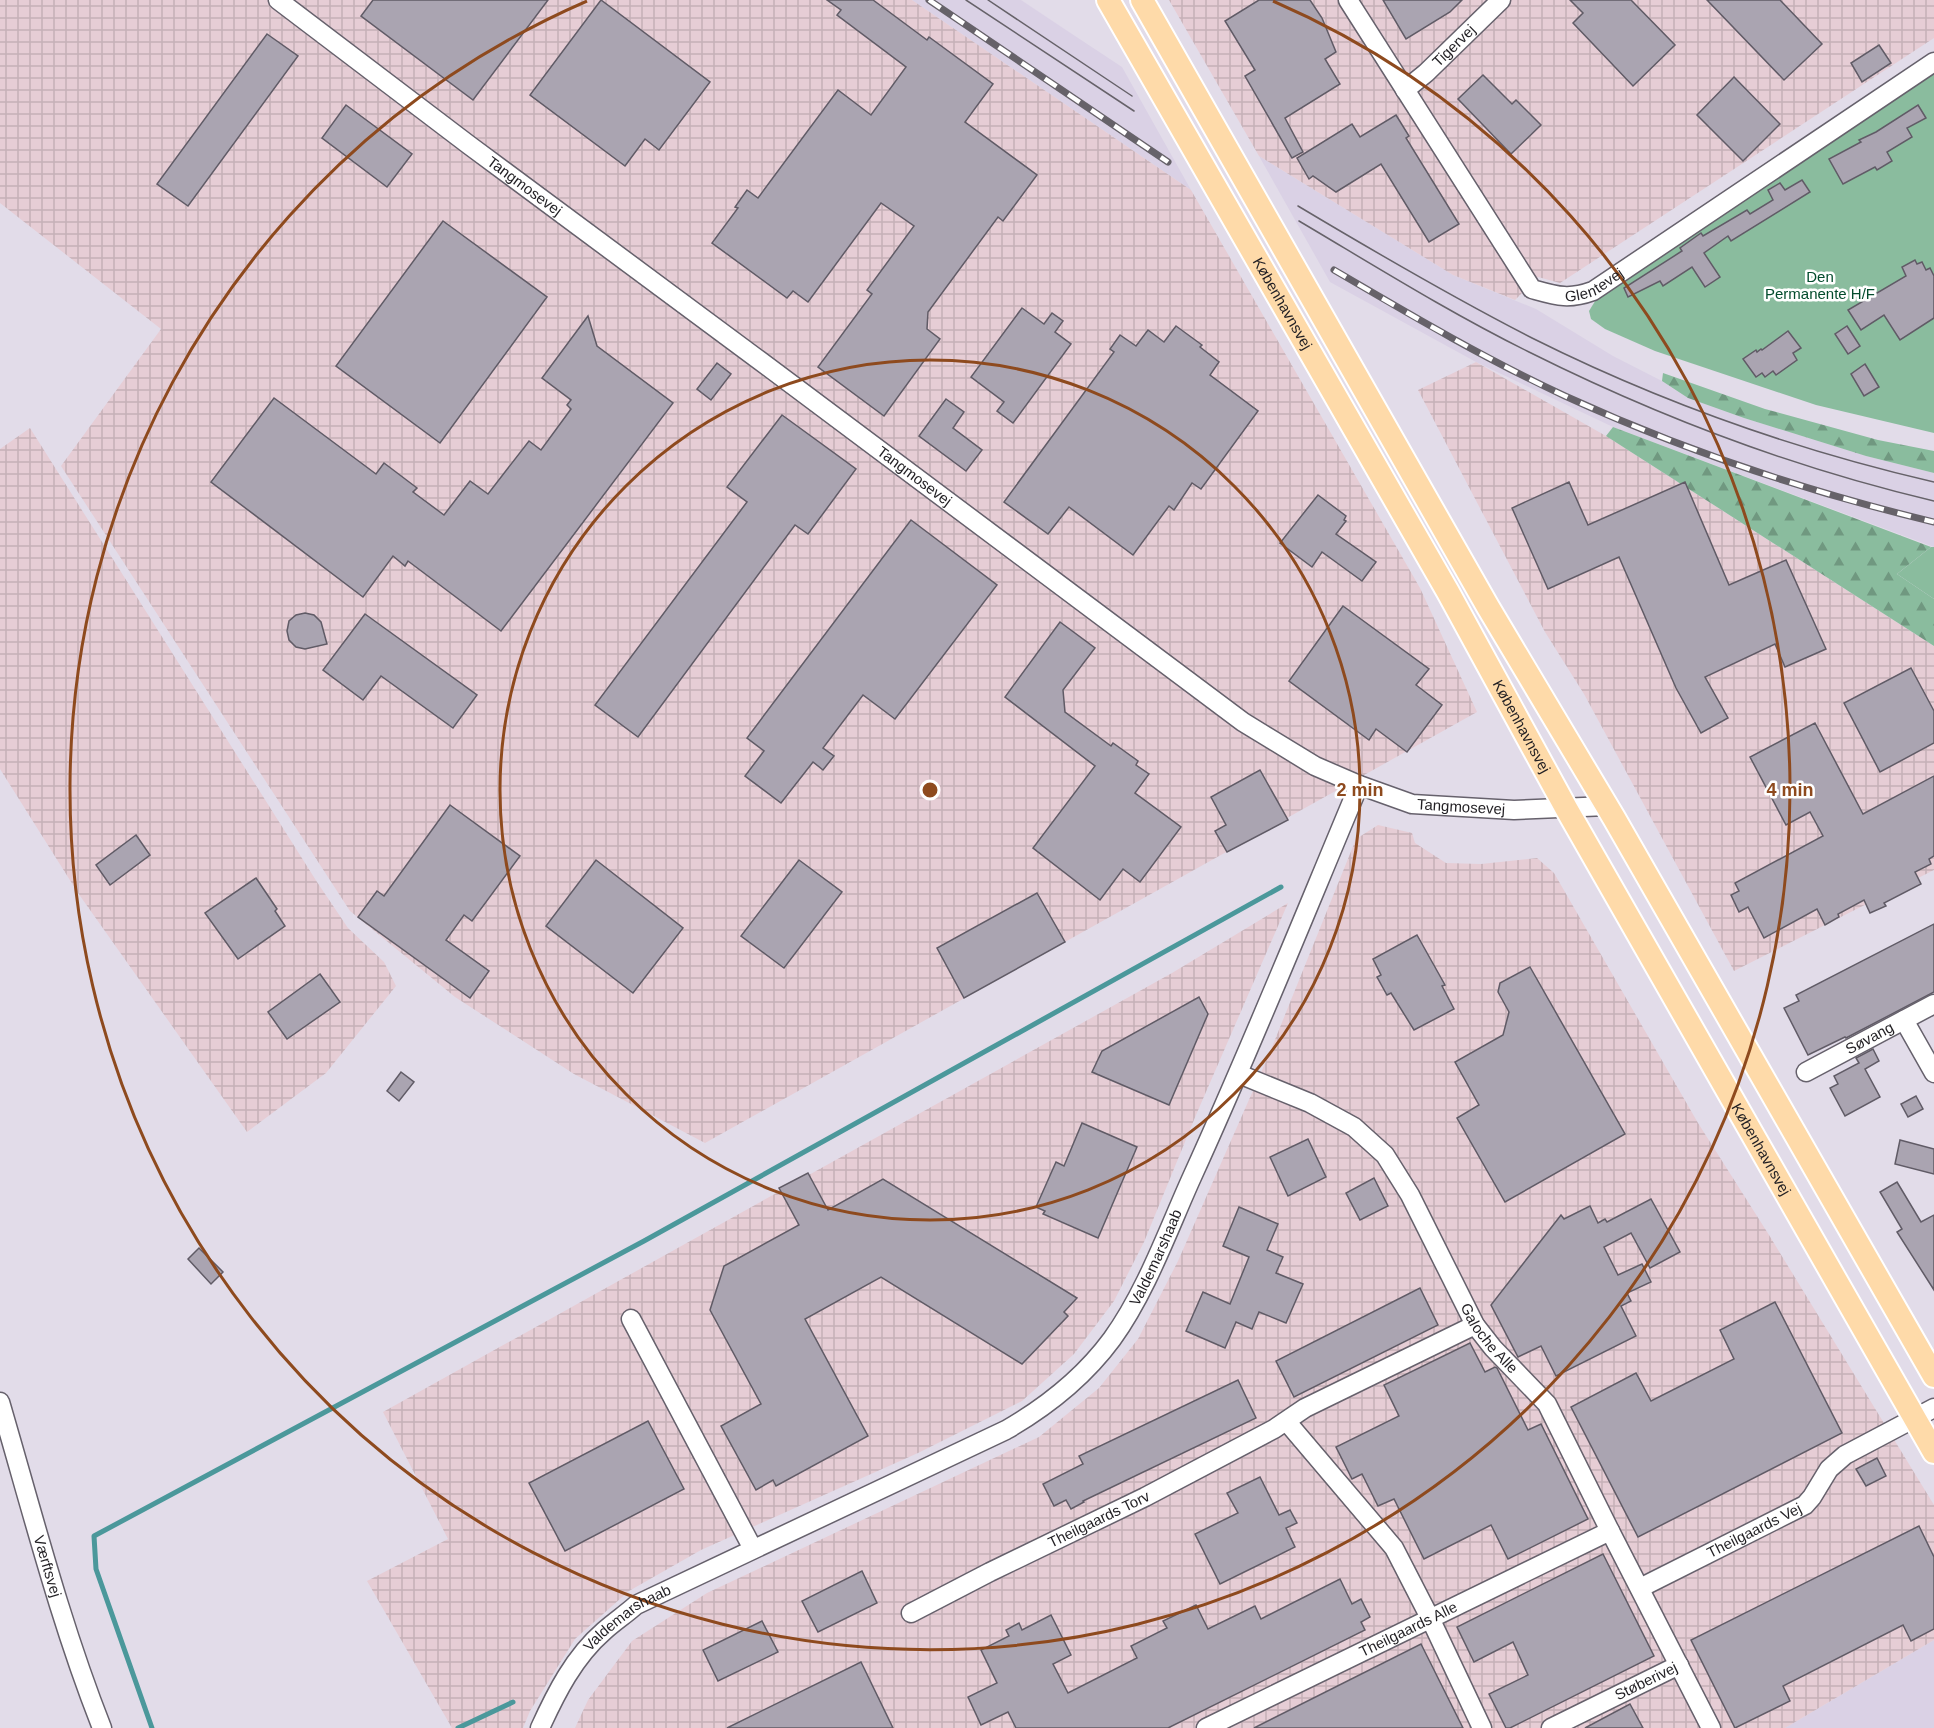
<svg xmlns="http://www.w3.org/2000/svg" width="1934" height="1728" viewBox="0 0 1934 1728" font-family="Helvetica,sans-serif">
<defs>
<pattern id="industrial-grid" width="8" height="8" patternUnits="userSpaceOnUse" patternTransform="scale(1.5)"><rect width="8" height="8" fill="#e6cdd5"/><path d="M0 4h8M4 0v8" fill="none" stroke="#c5b0b7"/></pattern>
<pattern id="forest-firs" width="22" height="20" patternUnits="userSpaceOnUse" patternTransform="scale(1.5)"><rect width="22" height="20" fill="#8abc9e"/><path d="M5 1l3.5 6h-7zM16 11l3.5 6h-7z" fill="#709880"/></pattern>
</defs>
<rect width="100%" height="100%" fill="#e2dce9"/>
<g fill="#dad1e5">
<polygon points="912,0 1021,0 1069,32 1122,67 1191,190"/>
<polygon points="1259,156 1453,275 1536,309 1613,356 1662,381 1688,398 1744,418 1866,456 1934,473 1934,547 1613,427 1476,362 1330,282"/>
<polygon points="1934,1640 1934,1728 1785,1728"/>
</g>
<g fill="url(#industrial-grid)">
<polygon points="0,0 912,0 1191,190 1420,588 1477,712 705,1143 574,1074 455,997 350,911 61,466 161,329 0,203"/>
<polygon points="1169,0 1934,0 1934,38 1560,283 1538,277 1515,300 1453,275 1259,156"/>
<polygon points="1476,362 1606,436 1934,646 1934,870 1734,971 1584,694 1545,632 1418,390"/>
<polygon points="30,428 317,882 348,928 384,962 396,986 326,1073 247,1132 78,893 0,769 0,449"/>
<polygon points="1378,825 1412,833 1415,843 1446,863 1481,864 1537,858 1554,873 1698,1123 1769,1235 1934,1505 1934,1640 1785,1728 575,1728 588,1700 632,1641 707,1593 1039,1437 1099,1388 1138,1339 1178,1261 1270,1052 1356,839"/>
<polygon points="1288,903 1196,1115 1144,1242 1114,1301 1074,1354 1022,1401 918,1453 701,1550 629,1591 575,1639 530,1711 523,1728 452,1728 367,1581 448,1539 383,1412 1172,973"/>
</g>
<g fill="url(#forest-firs)">
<polygon points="1663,373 1765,409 1878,440 1934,451 1934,473 1866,456 1744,418 1688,398 1662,381"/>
<polygon points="1613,427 1931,547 1897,574 1934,599 1934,646 1606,436"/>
</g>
<g fill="#8abc9e">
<polygon points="1934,72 1934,433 1816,405 1655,351 1605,329 1591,319 1589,311 1597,298"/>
<polygon points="1931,547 1934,547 1934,599 1897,574"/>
</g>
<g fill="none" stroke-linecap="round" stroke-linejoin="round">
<g stroke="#4b989b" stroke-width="5">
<polyline points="152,1728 96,1569 94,1536 644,1241 1281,887"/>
<polyline points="458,1728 513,1702"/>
</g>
</g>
<g fill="#aaa4b1" stroke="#605b66" stroke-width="1.5">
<polygon points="373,0 548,0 473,100 361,16"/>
<polygon points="601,0 710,82 659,150 645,139 625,166 530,95"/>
<polygon points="827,0 873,0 927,40 929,37 993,84 965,122 1037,175 1003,221 998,217 928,312 927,329 940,339 884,416 818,367 872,294 867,290 914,226 881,203 808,302 793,291 787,298 712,243 738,208 735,207 747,190 758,198 838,90 871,115 906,67 837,15 841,10"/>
<polygon points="1259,0 1310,0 1322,18 1336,52 1325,59 1340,84 1285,118 1303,152 1292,158 1245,76 1255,70 1225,21"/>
<polygon points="1383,0 1462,0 1450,12 1406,39"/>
<polygon points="1570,0 1631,0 1675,45 1633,86 1573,23 1583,13"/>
<polygon points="1707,0 1780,0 1822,44 1784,80"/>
<polygon points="267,34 298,56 188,206 157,184"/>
<polygon points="1879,45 1891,63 1862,82 1851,63"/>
<polygon points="1483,75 1512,104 1516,100 1541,125 1511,154 1458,99"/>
<polygon points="1734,77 1780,124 1743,161 1697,115"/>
<polygon points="346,105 412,154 387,187 322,138"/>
<polygon points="1918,105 1926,118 1907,128 1912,137 1887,152 1892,161 1877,170 1875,167 1843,184 1829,159 1861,142 1859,140 1876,132"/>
<polygon points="1396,115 1409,136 1406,138 1459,224 1429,242 1381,164 1336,192 1313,176 1309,179 1297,158 1352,124 1360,137"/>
<polygon points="1802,180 1810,192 1731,241 1728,236 1704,253 1720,277 1705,287 1692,267 1663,286 1660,281 1628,297 1624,288 1682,251 1680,248 1701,233 1703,236 1747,210 1750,214 1773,200 1768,190 1780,183 1785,190"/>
<polygon points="443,221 547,297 440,443 336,366"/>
<polygon points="1915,260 1917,264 1922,262 1926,270 1930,268 1934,276 1934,318 1900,340 1884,315 1861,330 1848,310 1906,276 1902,267"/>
<polygon points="1022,308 1044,324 1052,313 1063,321 1055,332 1071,344 1013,423 997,411 1004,402 971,377"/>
<polygon points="588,316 597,346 673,403 501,631 408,561 405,566 393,556 363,597 211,482 274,398 376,474 384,463 417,488 413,492 444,515 470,481 488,494 529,441 541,450 571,409 567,405 571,400 542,378"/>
<polygon points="1176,326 1202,345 1200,347 1219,362 1210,375 1258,411 1201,489 1192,483 1174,510 1169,506 1133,555 1069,507 1048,534 1004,502 1114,352 1110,349 1120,335 1136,346 1148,330 1164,342"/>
<polygon points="1847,326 1860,346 1848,354 1835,334"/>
<polygon points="1788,331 1801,348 1793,353 1797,360 1776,375 1773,371 1765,377 1762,373 1756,377 1743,359 1756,350 1757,352 1761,349 1762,350"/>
<polygon points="717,363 731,374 711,400 697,389"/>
<polygon points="1865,364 1879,387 1864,396 1851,374"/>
<polygon points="946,399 964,412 953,428 982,450 966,471 919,436"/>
<polygon points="782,415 856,469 808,534 795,525 638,737 595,705 747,502 727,487"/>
<polygon points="1569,482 1588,525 1685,482 1729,585 1786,560 1826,649 1785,667 1775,644 1705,677 1728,718 1701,733 1676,688 1619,557 1548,589 1512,508"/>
<polygon points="1318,495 1346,516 1344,520 1346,521 1336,534 1376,562 1362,581 1322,552 1312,567 1280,543"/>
<polygon points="911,520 997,585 895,719 863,695 823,748 834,756 823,770 813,762 781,803 745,776 764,751 747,738"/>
<polygon points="1343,606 1429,669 1416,685 1442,705 1407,752 1376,729 1369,740 1289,681"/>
<polygon points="305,613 314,615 321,622 327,644 305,649 296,647 289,640 287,631 289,621 296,615"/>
<polygon points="365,614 477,695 453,728 381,676 363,700 323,670"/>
<polygon points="1060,622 1095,648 1063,690 1065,712 1111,746 1113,743 1138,761 1136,765 1149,774 1135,793 1181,827 1140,882 1123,869 1100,900 1033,848 1095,766 1005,697"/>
<polygon points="1911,668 1934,711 1934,743 1880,772 1844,703"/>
<polygon points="1815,723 1863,814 1934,776 1934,856 1929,859 1931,864 1915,872 1921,884 1884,903 1886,906 1870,913 1864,900 1838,914 1839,917 1825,925 1817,909 1764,938 1748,907 1739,912 1731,895 1739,891 1735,883 1823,836 1810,812 1786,825 1750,757"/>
<polygon points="1260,770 1288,820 1227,852 1215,831 1226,825 1211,797"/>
<polygon points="450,805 520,856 472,921 464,915 446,940 489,971 470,998 358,917 377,891 384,896"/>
<polygon points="136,835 150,855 110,885 96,865"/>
<polygon points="596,860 683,928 633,993 546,926"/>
<polygon points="799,860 842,892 784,968 741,936"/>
<polygon points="256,878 277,909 275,911 285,926 238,959 205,913"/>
<polygon points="1037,893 1065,942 964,998 937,948"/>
<polygon points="1934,924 1934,992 1846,1038 1845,1037 1808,1055 1784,1008 1799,1001 1796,995"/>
<polygon points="1417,935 1445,985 1442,986 1454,1009 1414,1030 1391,993 1387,995 1377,977 1381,975 1373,959"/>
<polygon points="1530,967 1625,1134 1505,1202 1457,1118 1479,1105 1455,1062 1503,1035 1509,1012 1498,992 1500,983"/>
<polygon points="320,974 340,1002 287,1039 268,1012"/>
<polygon points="1199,997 1208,1014 1169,1105 1092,1072 1102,1051"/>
<polygon points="1873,1049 1879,1061 1865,1069 1880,1097 1845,1116 1830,1088 1838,1084 1834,1076 1859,1063 1856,1058"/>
<polygon points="401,1072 414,1082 399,1101 387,1091"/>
<polygon points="1916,1096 1923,1109 1908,1117 1901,1104"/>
<polygon points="1082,1123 1137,1147 1098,1238 1043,1214 1045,1211 1036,1207 1056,1162 1064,1166"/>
<polygon points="1308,1139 1326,1177 1288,1196 1270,1157"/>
<polygon points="1900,1140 1934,1149 1934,1174 1895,1164"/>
<polygon points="808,1173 828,1210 883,1179 1077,1298 1064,1312 1068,1316 1022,1364 881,1277 805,1319 868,1436 776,1486 773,1480 756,1490 721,1426 761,1404 710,1310 724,1266 799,1225 779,1188"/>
<polygon points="1374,1178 1388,1206 1360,1220 1346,1193"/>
<polygon points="1897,1182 1921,1222 1934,1215 1934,1290 1897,1232 1902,1229 1880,1192"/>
<polygon points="1651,1199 1680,1252 1650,1268 1631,1233 1604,1247 1618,1275 1642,1264 1651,1282 1627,1293 1631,1301 1621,1306 1636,1336 1556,1376 1541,1346 1518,1357 1491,1305 1561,1215 1564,1219 1590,1206 1598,1223 1605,1219 1607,1222"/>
<polygon points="1239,1207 1278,1224 1267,1250 1283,1257 1276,1273 1303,1284 1286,1323 1259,1312 1252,1329 1236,1322 1225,1348 1186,1331 1203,1292 1230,1304 1249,1257 1223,1246"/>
<polygon points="199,1248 223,1272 211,1284 188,1259"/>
<polygon points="1420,1288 1438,1325 1294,1397 1276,1361"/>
<polygon points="1775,1302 1842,1433 1638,1537 1571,1407 1636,1373 1651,1401 1734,1359 1720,1330"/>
<polygon points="1470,1343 1485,1372 1495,1367 1497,1368 1528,1430 1541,1424 1588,1519 1508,1559 1491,1525 1424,1559 1394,1499 1378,1506 1362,1474 1352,1479 1336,1447 1399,1416 1384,1385"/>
<polygon points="1238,1380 1256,1418 1083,1501 1084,1502 1071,1509 1066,1500 1054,1506 1043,1484 1083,1464 1079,1456"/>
<polygon points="648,1421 684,1489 565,1551 529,1483"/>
<polygon points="1877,1458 1886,1476 1866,1486 1856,1469"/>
<polygon points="1260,1477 1279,1515 1290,1510 1297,1523 1286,1528 1295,1547 1220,1584 1195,1534 1238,1513 1227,1493"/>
<polygon points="1919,1526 1934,1557 1934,1629 1911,1641 1903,1625 1783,1686 1790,1701 1735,1728 1691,1640"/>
<polygon points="1603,1554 1654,1656 1510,1728 1506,1728 1489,1694 1528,1675 1513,1642 1474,1662 1457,1627"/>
<polygon points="862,1571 877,1603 818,1632 802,1601"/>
<polygon points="1340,1579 1352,1604 1361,1599 1370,1617 1361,1622 1365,1630 1168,1728 1016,1728 1008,1712 981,1725 968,1697 997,1683 981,1650 1009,1636 1006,1630 1019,1623 1022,1630 1051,1615 1071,1655 1053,1664 1068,1693 1137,1658 1131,1646 1167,1628 1163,1621 1196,1605 1208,1629 1255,1606 1261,1619"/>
<polygon points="762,1621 778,1652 718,1681 703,1650"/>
<polygon points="1421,1644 1463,1728 1254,1728"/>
<polygon points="861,1662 893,1728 727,1728"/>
<polygon points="1630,1704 1643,1728 1585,1728"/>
</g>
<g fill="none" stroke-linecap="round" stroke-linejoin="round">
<g stroke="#66616c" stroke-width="21">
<g id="minor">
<path id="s1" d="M278,0L469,145L759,360L1243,722L1315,766L1359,785L1412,804L1514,810L1607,806"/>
<path id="s2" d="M1348,0L1532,289C1557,296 1568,300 1593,291L1934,62"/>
<path id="s3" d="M1405,90L1426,73L1501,0"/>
<polyline points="1904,1020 1934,1073"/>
<path id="s4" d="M1806,1072L1934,1004"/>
<path id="s5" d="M1239,1074L1310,1103L1354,1127L1385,1155L1410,1195L1475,1325L1493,1348L1547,1404L1610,1531L1711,1728"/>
<polyline points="631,1319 753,1549"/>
<path id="s6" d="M0,1402C32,1511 60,1622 102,1728"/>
<polyline points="1287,1422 1394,1548 1430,1618 1482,1728"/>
<path id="s7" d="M1640,1588L1805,1505L1812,1497L1829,1469L1845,1455L1934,1408"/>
<path id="s8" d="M911,1613L990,1572L1145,1497L1274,1429L1305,1408L1475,1325"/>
<path id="s9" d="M540,1728C556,1693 574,1657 604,1631C614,1622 626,1614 636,1605L1006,1430C1046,1407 1084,1377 1112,1339C1146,1292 1168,1230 1192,1177C1251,1048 1304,916 1359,785"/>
<path id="s10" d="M1206,1728L1610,1531"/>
<path id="s11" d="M1551,1728L1679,1665"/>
</g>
</g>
<g stroke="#fff" stroke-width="26">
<g id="major">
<path id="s12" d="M1108,0L1448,592L1566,808L1934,1452"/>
<polyline points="1142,0 1488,607 1614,818 1934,1376"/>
</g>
</g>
<use href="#minor" stroke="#fff" stroke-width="18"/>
<use href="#major" stroke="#fedaa9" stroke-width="22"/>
<g stroke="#666269" stroke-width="1.5">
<polyline points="966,0 1134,111"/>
<polyline points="988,0 1132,96"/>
<path d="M1298,206C1375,252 1452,297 1532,338C1658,401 1796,450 1934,482"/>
<path d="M1299,221C1375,266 1450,313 1529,352C1657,416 1794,468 1934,501"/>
</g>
<g stroke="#666269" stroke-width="7">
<g id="rail">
<polyline points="929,0 1168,162"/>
<path d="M1334,270C1409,314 1485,359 1565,396C1683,450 1808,492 1934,522"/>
</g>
</g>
<use href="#rail" stroke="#fff" stroke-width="4.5" stroke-dasharray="14" stroke-linecap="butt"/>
</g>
<g fill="none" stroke="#8e4a1e" stroke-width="3">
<circle cx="930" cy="790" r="430"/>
<path d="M1273 1A860 860 0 1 1 587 1"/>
</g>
<g text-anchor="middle" stroke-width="5" stroke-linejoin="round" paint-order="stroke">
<g font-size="15" fill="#211f23" stroke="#fff">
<text dy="5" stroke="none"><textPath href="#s3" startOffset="66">Tigervej</textPath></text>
<text dy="5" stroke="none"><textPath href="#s1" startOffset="309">Tangmosevej</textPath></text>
<text dy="5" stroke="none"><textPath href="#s2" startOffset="408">Glentevej</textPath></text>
<text dy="5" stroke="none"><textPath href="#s12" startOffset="350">Københavnsvej</textPath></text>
<text dy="5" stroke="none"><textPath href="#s1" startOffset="795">Tangmosevej</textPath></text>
<text dy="5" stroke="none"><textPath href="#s12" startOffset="836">Københavnsvej</textPath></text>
<text dy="5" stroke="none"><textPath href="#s1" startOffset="1443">Tangmosevej</textPath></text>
<text dy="5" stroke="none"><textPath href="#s4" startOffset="72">Søvang</textPath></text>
<text dy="5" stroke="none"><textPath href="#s12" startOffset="1322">Københavnsvej</textPath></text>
<text dy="5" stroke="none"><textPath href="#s9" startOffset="801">Valdemarshaab</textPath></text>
<text dy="5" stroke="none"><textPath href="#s5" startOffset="380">Galoche Alle</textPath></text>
<text dy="5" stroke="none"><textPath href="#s8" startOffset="210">Theilgaards Torv</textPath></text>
<text dy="5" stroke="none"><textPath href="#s7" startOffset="128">Theilgaards Vej</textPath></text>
<text dy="5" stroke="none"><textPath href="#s6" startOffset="171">Værftsvej</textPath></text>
<text dy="5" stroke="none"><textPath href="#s9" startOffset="144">Valdemarshaab</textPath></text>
<text dy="5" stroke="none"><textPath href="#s10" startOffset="225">Theilgaards Alle</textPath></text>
<text dy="5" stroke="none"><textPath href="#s11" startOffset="106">Støberivej</textPath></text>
</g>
<g font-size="15" fill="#034c2d" stroke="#fff">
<text x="1820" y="282">Den<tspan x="1820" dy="17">Permanente H/F</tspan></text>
</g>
</g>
<circle cx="930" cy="790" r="9" fill="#8e4a1e" stroke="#fff" stroke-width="3"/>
<g font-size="18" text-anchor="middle" font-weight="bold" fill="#8e4a1e" stroke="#fff" stroke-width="5" stroke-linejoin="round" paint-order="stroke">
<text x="1360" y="796">2 min</text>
<text x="1790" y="796">4 min</text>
</g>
</svg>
